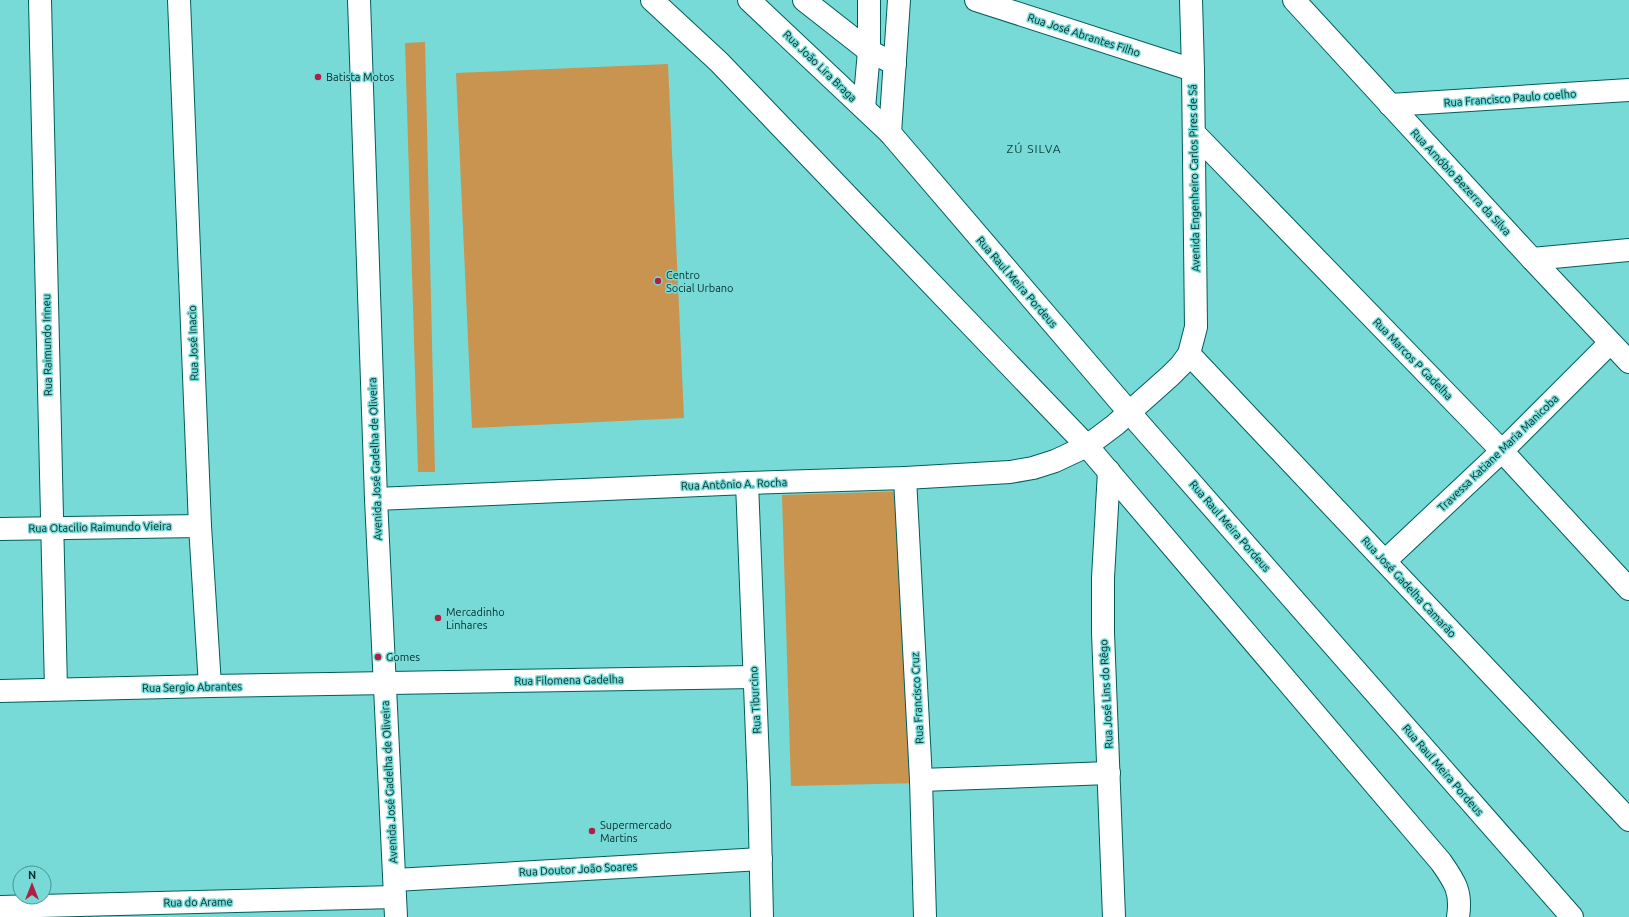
<svg xmlns="http://www.w3.org/2000/svg" width="1629" height="917" viewBox="0 0 1629 917" font-family="Ubuntu,sans-serif">
<rect width="100%" height="100%" fill="#77dad6"/>
<g fill="#c89450">
<polygon points="425,42 435,472 418,472 405,43"/>
<polygon points="668,64 684,418 472,428 456,73"/>
<polygon points="911,491 920,783 791,786 782,495"/>
</g>
<g fill="none" stroke-linecap="round" stroke-linejoin="round">
<g stroke="#005d5b" stroke-width="24">
<g id="minor">
<polyline points="40,0 56,689"/>
<polyline points="179,0 200,526 210,686"/>
<path d="M652,0L719,62L1087,446L1441,862C1455,882 1462,892 1458,917"/>
<polyline points="749,0 890,133 1129,412 1572,917"/>
<polyline points="804,0 869,51 895,64"/>
<polyline points="976,0 1193,70"/>
<polyline points="1294,0 1532,259 1629,362"/>
<polyline points="1390,105 1629,90"/>
<polyline points="864,108 869,51 869,0"/>
<polyline points="890,133 899,0"/>
<polyline points="1194,133 1502,451 1629,589"/>
<polyline points="1532,259 1629,250"/>
<polyline points="1189,354 1629,820"/>
<polyline points="1109,471 1103,578 1103,633 1114,917"/>
<polyline points="905,478 921,780 925,917"/>
<polyline points="747,483 759,787 762,917"/>
<polyline points="376,499 747,483 905,478 1010,472 1033,468 1055,461 1087,446 1115,425 1170,376 1181,365 1189,354 1196,327 1193,70 1191,0"/>
<polyline points="0,529 200,526"/>
<polyline points="1385,561 1502,451 1610,343"/>
<polyline points="0,691 210,686 754,677"/>
<polyline points="921,780 1109,773"/>
<polyline points="395,880 761,859"/>
</g>
</g>
<g stroke="#005d5b" stroke-width="24">
<polyline id="tertiary" points="0,907 395,897"/>
</g>
<g stroke="#005d5b" stroke-width="24">
<polyline id="secondary" points="359,0 376,499 396,917"/>
</g>
<use href="#minor" stroke="#fff" stroke-width="22"/>
<use href="#tertiary" stroke="#fff" stroke-width="22"/>
<use href="#secondary" stroke="#fff" stroke-width="22"/>
</g>
<g fill="#b01d45" stroke="#77dad6" stroke-width="1.5">
<circle cx="318" cy="77" r="4"/>
<circle cx="658" cy="281" r="4"/>
<circle cx="438" cy="618" r="4"/>
<circle cx="378" cy="657" r="4"/>
<circle cx="592" cy="831" r="4"/>
</g>
<g text-anchor="middle" stroke-width="3" stroke-linejoin="round" paint-order="stroke">
<g font-size="11" fill="#002d2c" stroke="#77dad6">
<text transform="translate(1084 35) rotate(18)" y="4">Rua José Abrantes Filho</text>
<text transform="translate(820 66) rotate(44)" y="4">Rua João Lira Braga</text>
<text transform="translate(1510 98) rotate(-4)" y="4">Rua Francisco Paulo coelho</text>
<text transform="translate(1194 178) rotate(-91)" y="4">Avenida Engenheiro Carlos Pires de Sá</text>
<text transform="translate(1461 182) rotate(47)" y="4">Rua Arnóbio Bezerra da Silva</text>
<text transform="translate(1017 282) rotate(49)" y="4">Rua Raul Meira Pordeus</text>
<text transform="translate(193 343) rotate(-92)" y="4">Rua José Inacio</text>
<text transform="translate(47 345) rotate(-91)" y="4">Rua Raimundo Irineu</text>
<text transform="translate(1413 359) rotate(46)" y="4">Rua Marcos P Gadelha</text>
<text transform="translate(1498 453) rotate(-44)" y="4">Travessa Katiane Maria Manicoba</text>
<text transform="translate(375 459) rotate(-92)" y="4">Avenida José Gadelha de Oliveira</text>
<text transform="translate(734 484) rotate(-2)" y="4">Rua Antônio A. Rocha</text>
<text transform="translate(1230 526) rotate(49)" y="4">Rua Raul Meira Pordeus</text>
<text transform="translate(100 527) rotate(-1)" y="4">Rua Otacilio Raimundo Vieira</text>
<text transform="translate(1409 587) rotate(47)" y="4">Rua José Gadelha Camarão</text>
<text transform="translate(569 680) rotate(-1)" y="4">Rua Filomena Gadelha</text>
<text transform="translate(192 687) rotate(-1)" y="4">Rua Sergio Abrantes</text>
<text transform="translate(1106 694) rotate(-93)" y="4">Rua José Lins do Rêgo</text>
<text transform="translate(917 698) rotate(-93)" y="4">Rua Francisco Cruz</text>
<text transform="translate(755 700) rotate(-93)" y="4">Rua Tiburcino</text>
<text transform="translate(1443 770) rotate(49)" y="4">Rua Raul Meira Pordeus</text>
<text transform="translate(389 782) rotate(-93)" y="4">Avenida José Gadelha de Oliveira</text>
<text transform="translate(578 869) rotate(-3)" y="4">Rua Doutor João Soares</text>
<text transform="translate(198 902) rotate(-1)" y="4">Rua do Arame</text>
</g>
<g font-size="11" fill="#002d2c" stroke="#77dad6" text-anchor="start">
<text x="326" y="81">Batista Motos</text>
<text x="666" y="279">Centro<tspan x="666" dy="13">Social Urbano</tspan></text>
<text x="446" y="616">Mercadinho<tspan x="446" dy="13">Linhares</tspan></text>
<text x="386" y="661">Gomes</text>
<text x="600" y="829">Supermercado<tspan x="600" dy="13">Martins</tspan></text>
</g>
<g font-size="12" letter-spacing="1" fill="#0b4543" stroke="#77dad6">
<text x="1034" y="153">ZÚ SILVA</text>
</g>
</g>
<g transform="translate(32 885)"><circle r="19" fill="#77dad6" stroke="#479592"/>
<path d="M0-3L7 15L0 10L-7 15Z" fill="#b01d45"/>
<text y="-6" font-size="11" font-weight="bold" text-anchor="middle" fill="#002d2c">N</text>
</g>
</svg>
